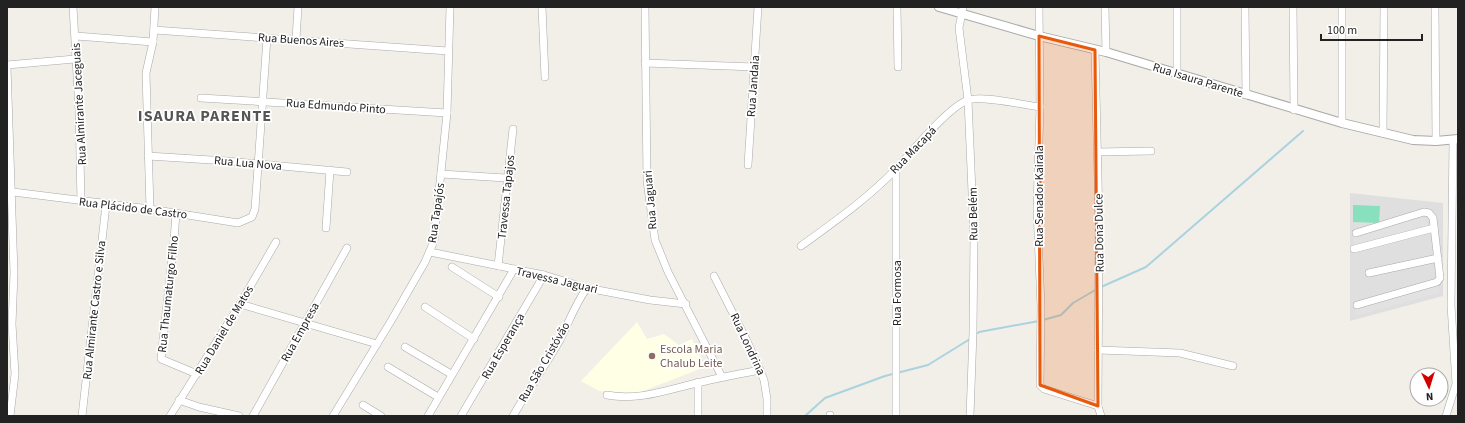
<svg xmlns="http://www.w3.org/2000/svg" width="1465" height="423" viewBox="0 0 1465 423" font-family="'Source Sans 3',sans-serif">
<rect width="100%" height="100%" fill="#f2efe9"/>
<polygon fill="#e0dfdf" points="1350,193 1443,203 1443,296 1350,321"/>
<polygon fill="#ffffe5" points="637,322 647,339 664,334 679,345 692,339 705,367 638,393 599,391 581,381"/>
<polygon fill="#88e0be" points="1353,205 1380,206 1379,223 1353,222"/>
<g fill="#e2e2e2">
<polygon points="1420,214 1425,218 1431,232 1357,252 1353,238 1354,231"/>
<polygon points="1439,283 1438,293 1356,316 1355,308"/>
</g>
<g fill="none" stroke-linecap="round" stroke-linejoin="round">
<g stroke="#aad3df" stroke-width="2">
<polyline points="1101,287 1146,267 1303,131"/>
<polyline points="1043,320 1061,315 1073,303 1097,289"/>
<polyline points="975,335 979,332 1039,321"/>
<polyline points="805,416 825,398 885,376 928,365 970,339"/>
</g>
<g stroke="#a9a9a9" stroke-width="8">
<g id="minor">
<polyline points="73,7 79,110 81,202"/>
<polyline points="542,7 545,77"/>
<polyline points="645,7 647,181 655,240 668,272 722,377"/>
<polyline points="897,7 898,67"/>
<polyline points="963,7 959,28 968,100 974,238 973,332 970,416"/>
<polyline points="1039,7 1040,107 1037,208 1041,307 1040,385 1044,389 1098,406"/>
<polyline points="1105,7 1106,52"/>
<polyline points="1245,7 1246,95"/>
<polyline points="1293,7 1294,110"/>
<polyline points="1342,7 1342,123"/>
<polyline points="1435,7 1436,141"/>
<polyline points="154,30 448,51"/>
<polyline points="76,36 153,42"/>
<polyline points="296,39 298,7"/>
<polyline points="1095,50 1099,222 1098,406 1101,416"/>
<polyline points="645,63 755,67"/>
<polyline points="7,65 75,59"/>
<polyline points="7,67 14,273 12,324 15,374 10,416"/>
<polyline points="1177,73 1177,7"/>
<polyline points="201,98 447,113"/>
<polyline points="1383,133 1384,7"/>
<polyline points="1097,152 1151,151"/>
<polyline points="148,156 227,161 347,172"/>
<polyline points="748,165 758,7"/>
<polyline points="896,169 896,416"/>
<polyline points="441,174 506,178"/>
<polyline points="13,192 150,209 238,223 252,217 255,209 267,38"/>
<polyline points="150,209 146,73 153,42 155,7"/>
<polyline points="176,213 174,240 161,359 197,374"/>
<polyline points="326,228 330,170"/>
<polyline points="1356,233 1424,212 1429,213 1433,218 1440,278 1437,282 1357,305"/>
<path d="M801,246C834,222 867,199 896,169C911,153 948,107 968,100C981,95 1024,105 1040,107"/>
<polyline points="1354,249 1434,228"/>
<polyline points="430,252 544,275 587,288 650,300 686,304"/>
<polyline points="498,266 513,129"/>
<polyline points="452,267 499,297"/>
<polyline points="1369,273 1438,258"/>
<polyline points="714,276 747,341 764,380 767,399 767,416"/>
<polyline points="240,304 377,344"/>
<polyline points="425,307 474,339"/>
<polyline points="405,347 451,374"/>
<polyline points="1098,350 1180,353 1233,366"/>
<polyline points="388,367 438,397"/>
<path d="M607,395C638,401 667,390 697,383C718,378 739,374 760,370"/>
<polyline points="179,400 199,407 239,416"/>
<polyline points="363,405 381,416"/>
<polyline points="82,416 106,205"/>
<polyline points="170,416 240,304 276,242"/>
<polyline points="253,416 347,248"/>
<polyline points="333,416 391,321 425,262 434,241 447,113 450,7"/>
<polyline points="428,416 514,269"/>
<polyline points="461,416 544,275"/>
<path d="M513,416C528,390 545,366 560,340C569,322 575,304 587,288"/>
<polyline points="698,416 698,382"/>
<polyline points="830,416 830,415"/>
<polyline points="1446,416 1456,384 1451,305 1453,141"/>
</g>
</g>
<g stroke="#a9a9a9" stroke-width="10">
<polyline id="tertiary" points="939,7 1039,36 1106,52 1342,123 1413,140 1436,141 1458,139"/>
</g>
<use href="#minor" stroke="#fff" stroke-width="7"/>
<use href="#tertiary" stroke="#fff" stroke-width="8"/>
</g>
<path fill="#e8590c" fill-opacity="0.2" stroke="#e8590c" stroke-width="3" stroke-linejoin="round" d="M1039,36L1095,50L1098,406L1040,385Z"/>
<circle fill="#8d6e63" stroke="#fff" stroke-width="1.5" cx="652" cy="356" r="4"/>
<g text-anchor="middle" stroke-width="3.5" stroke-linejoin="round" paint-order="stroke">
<g font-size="12" fill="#222" stroke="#fff">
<text transform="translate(301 40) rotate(4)" y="4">Rua Buenos Aires</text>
<text transform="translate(1198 80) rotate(17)" y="4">Rua Isaura Parente</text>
<text transform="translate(753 86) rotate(-86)" y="4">Rua Jandaia</text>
<text transform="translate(79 104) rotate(-93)" y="4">Rua Almirante Jaceguais</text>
<text transform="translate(336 106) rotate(4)" y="4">Rua Edmundo Pinto</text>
<text transform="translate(913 150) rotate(-46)" y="4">Rua Macapá</text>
<text transform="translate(248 163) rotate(5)" y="4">Rua Lua Nova</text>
<text transform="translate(1039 196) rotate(-90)" y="4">Rua Senador Kairala</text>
<text transform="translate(506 197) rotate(-84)" y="4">Travessa Tapajos</text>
<text transform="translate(650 200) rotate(-95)" y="4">Rua Jaguari</text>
<text transform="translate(133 208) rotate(7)" y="4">Rua Plácido de Castro</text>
<text transform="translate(436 213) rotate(-82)" y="4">Rua Tapajós</text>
<text transform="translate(973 214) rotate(-91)" y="4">Rua Belém</text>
<text transform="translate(1099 233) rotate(-91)" y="4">Rua Dona Dulce</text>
<text transform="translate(557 280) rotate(13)" y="4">Travessa Jaguari</text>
<text transform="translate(897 293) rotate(-90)" y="4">Rua Formosa</text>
<text transform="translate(168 294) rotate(-84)" y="4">Rua Thaumaturgo Filho</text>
<text transform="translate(94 310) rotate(-84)" y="4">Rua Almirante Castro e Silva</text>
<text transform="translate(224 330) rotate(-59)" y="4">Rua Daniel de Matos</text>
<text transform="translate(300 332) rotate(-61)" y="4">Rua Empresa</text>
<text transform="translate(748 344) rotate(65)" y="4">Rua Londrina</text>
<text transform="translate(503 346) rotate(-60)" y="4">Rua Esperança</text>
<text transform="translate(544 362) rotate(-60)" y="4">Rua São Cristóvão</text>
</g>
<g font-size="12" fill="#785e54" stroke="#fff" text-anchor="start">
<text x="660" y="353">Escola Maria<tspan x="660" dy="14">Chalub Leite</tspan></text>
</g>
<g font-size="16" font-weight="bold" letter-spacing="1" fill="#555" stroke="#fff">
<text x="205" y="121">ISAURA PARENTE</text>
</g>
</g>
<rect width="1465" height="423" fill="none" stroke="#222222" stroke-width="16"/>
<g transform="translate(1429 387) rotate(176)"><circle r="19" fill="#ffffff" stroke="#a7a7a7"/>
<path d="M0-3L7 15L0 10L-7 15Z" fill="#d40000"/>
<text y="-6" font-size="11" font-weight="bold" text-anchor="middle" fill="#222222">N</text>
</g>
<path d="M1321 34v6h101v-6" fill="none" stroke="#222222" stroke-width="2"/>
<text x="1327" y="34" font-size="12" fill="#222222" stroke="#ffffff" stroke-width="3" paint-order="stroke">100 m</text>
</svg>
